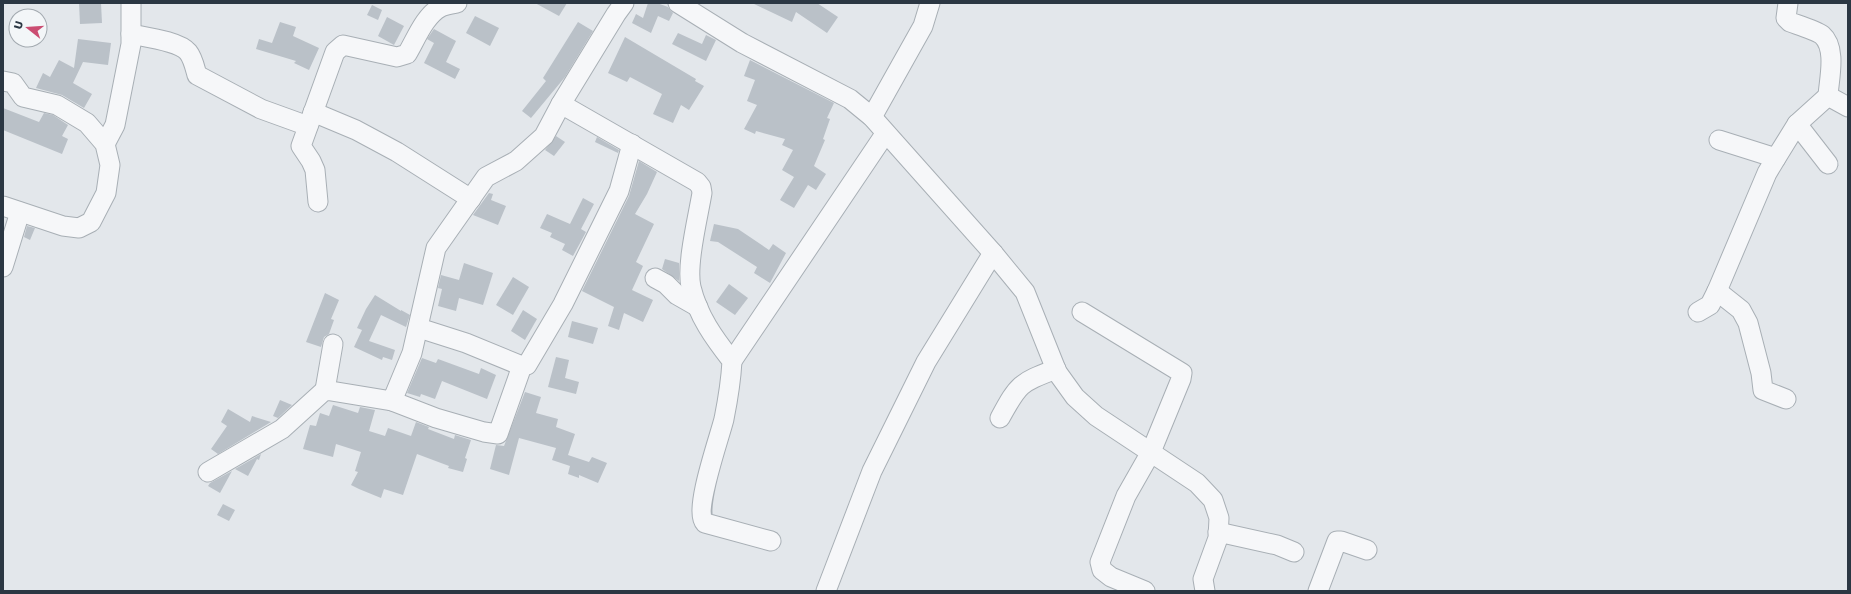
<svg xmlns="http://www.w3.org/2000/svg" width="1851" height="594" viewBox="0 0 1851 594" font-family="Rubik,sans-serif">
<rect width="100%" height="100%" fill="#e3e7eb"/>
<g fill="#bac1c8">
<polygon points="79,3 101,3 102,23 80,24"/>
<polygon points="535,3 567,3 559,16"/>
<polygon points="648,3 657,3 668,7 673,13 669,21 658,16 651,33 632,23 636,14 643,18"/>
<polygon points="752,3 817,3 838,17 827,33 796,12 792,22"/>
<polygon points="372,5 382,10 378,20 367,15"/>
<polygon points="475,16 499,28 490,46 466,33"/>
<polygon points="387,17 404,26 394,45 378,36"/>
<polygon points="280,22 296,27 293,36 319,48 309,70 294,63 296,61 256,49 259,39 272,43"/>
<polygon points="578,22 593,31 565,77 531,118 522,111 546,81 543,78"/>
<polygon points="434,29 456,41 446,62 460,69 455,79 424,63 434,43 427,39"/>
<polygon points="678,33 702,44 706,35 716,40 706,61 672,44"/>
<polygon points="625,37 696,79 695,81 704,86 689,110 681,105 673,123 653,114 662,94 630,77 627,82 608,73"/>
<polygon points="78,39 111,43 108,65 83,62 73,83 92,94 84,108 62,95 36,88 43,73 50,77 59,60 74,68"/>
<polygon points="750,60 834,103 827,118 830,119 823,139 825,140 814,166 826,174 816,190 808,185 794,208 780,200 794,177 782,170 793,150 782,145 785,139 756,131 755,134 744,129 757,105 747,101 755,80 744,76"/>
<polygon points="3,108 39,122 44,113 53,115 68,125 62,136 68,139 62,154 3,130"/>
<polygon points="556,136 565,142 554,156 545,150"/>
<polygon points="597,137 619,150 618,153 595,142"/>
<polygon points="639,161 657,172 647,194 635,214 654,224 636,262 643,266 632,290 653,300 643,322 624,313 619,330 608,326 614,307 582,291 629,196"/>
<polygon points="489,193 493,194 491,200 506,206 498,225 473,215"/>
<polygon points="583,198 594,204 581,229 586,232 573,256 562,250 565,244 550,237 552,233 540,228 547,214 570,224"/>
<polygon points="714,224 738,229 769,250 773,244 786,253 770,283 754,273 757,267 718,242 710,241"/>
<polygon points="27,226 35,228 30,240 24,237"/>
<polygon points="665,259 679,263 679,281 662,269"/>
<polygon points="464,263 493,273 483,305 459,298 456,311 438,306 442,289 438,288 441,275 459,280"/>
<polygon points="513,277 529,287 513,315 496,305"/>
<polygon points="729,284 748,298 735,315 716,302"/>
<polygon points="325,293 339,300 331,319 334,320 329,334 324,337 321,347 306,342"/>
<polygon points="375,295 401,311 401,310 410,315 406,327 381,315 369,341 395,350 392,360 383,357 382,360 354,347 362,330 357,328 366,309"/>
<polygon points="523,310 537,319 525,340 511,331"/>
<polygon points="572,321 598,328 593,344 568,337"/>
<polygon points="556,357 569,360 565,378 579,382 576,394 548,387"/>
<polygon points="422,358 436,363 438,359 479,374 481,368 496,375 487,399 442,381 435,399 421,394 420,397 407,393"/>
<polygon points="525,392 541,397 536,413 558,419 556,427 575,434 568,455 589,462 592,457 607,463 598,483 579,475 579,478 568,474 570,466 552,460 556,448 519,438 509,475 490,469 496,445 504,446"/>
<polygon points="280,400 292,405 278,418 273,416"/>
<polygon points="333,405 358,413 360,407 375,410 369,431 385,436 388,428 411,436 416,422 429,427 428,429 454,439 455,435 471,440 465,458 467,459 463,472 448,468 449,466 417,454 403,495 384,489 381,498 359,489 351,485 358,472 355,471 361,452 336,444 333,457 303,449 310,425 316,426 320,413 329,416"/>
<polygon points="228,409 250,422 252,416 271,422 218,454 211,449 227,426 221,422"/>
<polygon points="261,454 259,460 257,459 248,476 235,469"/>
<polygon points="232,471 220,493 208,486 210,483"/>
<polygon points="223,504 235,510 229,521 217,515"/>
</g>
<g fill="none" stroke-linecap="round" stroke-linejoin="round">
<g stroke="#a8afb5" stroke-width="21">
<g id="minor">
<polyline points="678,3 742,43 850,99 872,117 993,253 1025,292 1057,372 1075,397 1096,416 1197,483 1213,500 1219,518 1218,538 1203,579 1205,591"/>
<path d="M1788,3L1786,18L1790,22C1798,25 1815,30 1822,35C1837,48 1829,79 1828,96L1848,107"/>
<path d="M131,34C145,37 179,41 188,52C193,58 195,68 197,75L261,109L308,126"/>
<polyline points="3,81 13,83 23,97 57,105 87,123 105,144 110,165 106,193 91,222 79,228 63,226 3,206"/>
<path d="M561,104L697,182L701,187L702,193C698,217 686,265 691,287C698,316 714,338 732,361C731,380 728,399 724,419C720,436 693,511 705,523L771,541"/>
<polyline points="313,112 356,130 397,152 471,199"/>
<polyline points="872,117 923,26 930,3"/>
<polyline points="1797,124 1828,164"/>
<polyline points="1719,140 1776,158"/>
<polyline points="105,144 115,125 131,44 131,3"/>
<path d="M318,202L315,170L311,161L301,146L335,52L343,45L397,57L407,54C416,39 425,15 441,7C446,5 452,4 457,3"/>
<polyline points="3,267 20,212"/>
<polyline points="655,278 666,284 677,295 698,307"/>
<polyline points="1717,291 1741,310 1748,323 1761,373 1763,390 1786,399"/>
<polyline points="1082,312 1182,373 1181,379 1151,452 1126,496 1100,562 1102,570 1111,577 1145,591"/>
<polyline points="1698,312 1710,305 1717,291 1767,173 1776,158 1797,124 1828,96"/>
<polyline points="419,328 466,343 522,366 527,365 563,304 619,191 632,144"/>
<polyline points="732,361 885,134"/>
<polyline points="325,390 333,344"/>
<polyline points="392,401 436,418 484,432 498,434 522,366"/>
<path d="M1000,418C1019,383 1020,383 1056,369"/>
<polyline points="208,472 282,429 325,390 392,401 412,353 436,248 486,177 516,161 544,136 561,104 616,14 624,3"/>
<polyline points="1218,532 1277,545 1294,552"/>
<polyline points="826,591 872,471 926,362 993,253"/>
<polyline points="1318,591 1337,541 1341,541 1367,550"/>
</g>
</g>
<use href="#minor" stroke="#f6f7f9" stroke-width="19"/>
</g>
<rect width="1851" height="594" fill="none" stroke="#2b3743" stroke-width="8"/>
<g transform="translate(28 28) rotate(287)"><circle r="19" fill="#f3f6f8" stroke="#a3aab0"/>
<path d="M0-3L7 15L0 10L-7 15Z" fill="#cb4d72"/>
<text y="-6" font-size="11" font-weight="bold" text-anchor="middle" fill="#2b3743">U</text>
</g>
</svg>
